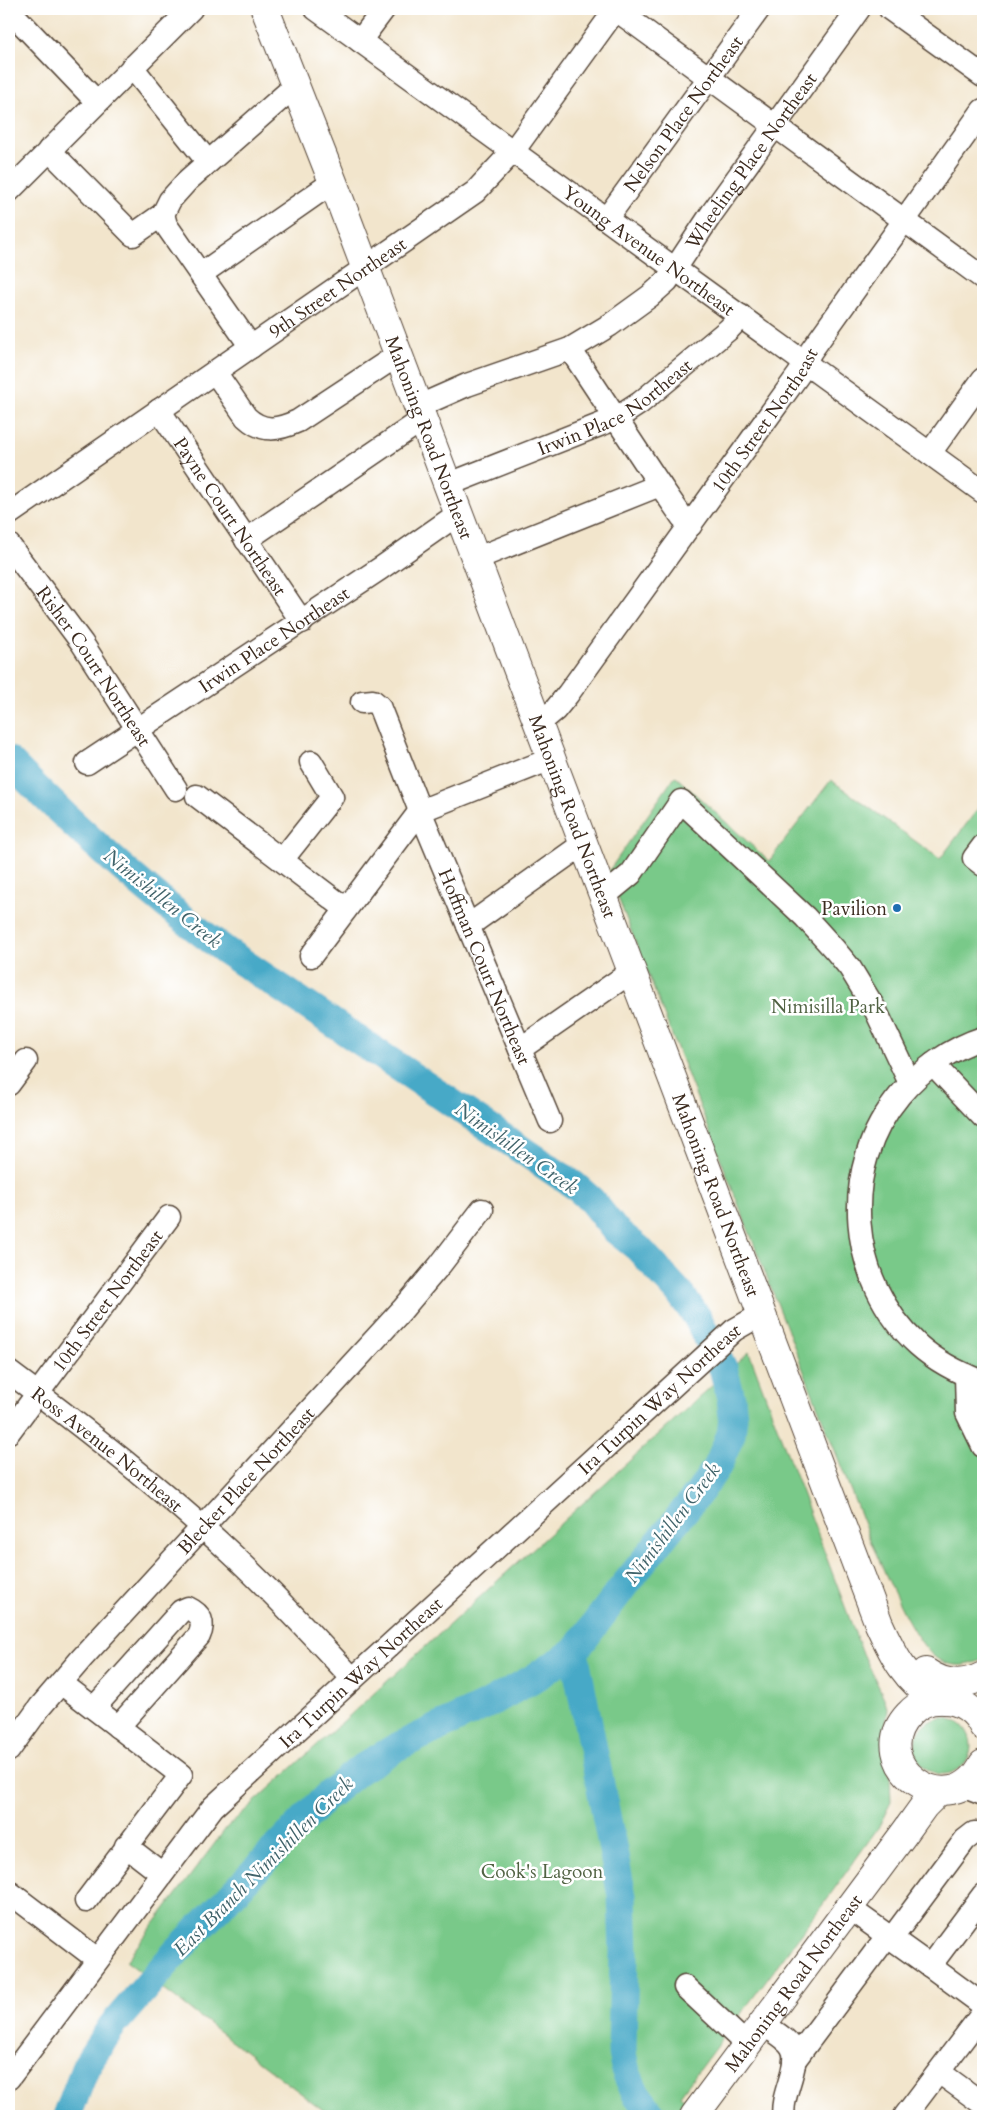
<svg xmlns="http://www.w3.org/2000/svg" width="992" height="2125" viewBox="0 0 992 2125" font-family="Cardo,serif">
<rect width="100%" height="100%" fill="#fff"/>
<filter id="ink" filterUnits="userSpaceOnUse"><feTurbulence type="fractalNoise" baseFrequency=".02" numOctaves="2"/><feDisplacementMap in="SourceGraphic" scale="10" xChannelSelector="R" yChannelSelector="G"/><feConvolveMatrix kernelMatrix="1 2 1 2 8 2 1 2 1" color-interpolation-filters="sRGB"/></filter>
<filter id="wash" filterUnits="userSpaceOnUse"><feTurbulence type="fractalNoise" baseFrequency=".0096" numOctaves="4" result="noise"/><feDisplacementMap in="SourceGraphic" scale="20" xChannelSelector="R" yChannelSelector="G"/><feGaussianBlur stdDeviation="1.12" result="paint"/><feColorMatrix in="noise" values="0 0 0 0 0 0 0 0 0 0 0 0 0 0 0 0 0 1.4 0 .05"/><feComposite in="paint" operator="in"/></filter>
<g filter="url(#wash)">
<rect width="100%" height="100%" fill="#f2e5cc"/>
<g fill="#79c989" stroke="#5a7a54">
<path d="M675,776L769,861L831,780L940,859L983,802V1659C969,1667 950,1668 936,1658C911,1639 887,1575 872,1545L608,872Z"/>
<polygon points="749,1352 861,1649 884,1698 888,1711 884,1732 883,1751 890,1778 891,1802 878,1828 827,1899 680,2095 704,2116 331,2116 126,1961 227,1827"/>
<circle cx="943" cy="1746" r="28"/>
</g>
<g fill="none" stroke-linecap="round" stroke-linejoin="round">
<g stroke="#47a9c7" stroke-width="29">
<path d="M9,761C76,829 148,894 226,951L574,1185L591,1200L614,1229L638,1248L682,1296L697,1317L710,1343L723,1368L731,1398L733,1417L731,1434L718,1465L701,1490L623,1587L574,1652L534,1678L490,1703L397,1747L359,1770L326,1797L177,1951L112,2026L86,2066L67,2116"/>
<polyline points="574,1652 622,1896 624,1952 622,2053 626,2072 635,2092 653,2116"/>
</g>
</g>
</g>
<g filter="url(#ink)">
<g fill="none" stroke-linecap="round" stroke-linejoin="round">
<g stroke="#564638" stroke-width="25">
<g id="minor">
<path id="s1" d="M316,9L983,492"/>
<polyline points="615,9 983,278"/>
<polyline points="890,9 983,76"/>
<polyline points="9,10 97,102"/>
<polyline points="360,41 384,9"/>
<polyline points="132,67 208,162"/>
<polyline points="49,150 133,235 163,214 170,200 188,180 295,86"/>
<polyline points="9,191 191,9"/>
<polyline points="163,214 166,225 251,347"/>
<path id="s2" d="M607,218L759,9"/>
<polyline points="201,274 333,182"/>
<polyline points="570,349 660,485 682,517 691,525"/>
<path d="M215,372L246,417C263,433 278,430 298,421L398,355"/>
<path id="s3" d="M417,407L467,385L570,349L610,325L650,296L667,281L712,213L859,9"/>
<path id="s4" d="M159,410L302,622"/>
<polyline points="930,453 983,379"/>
<path id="s5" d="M447,485L617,418L640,403L729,329L741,316"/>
<path id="s6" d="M9,514L475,192L514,150L616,9"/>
<polyline points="246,540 422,420"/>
<path id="s7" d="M9,545L82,643L176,789"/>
<polyline points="475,559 660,485"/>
<path id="s8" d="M362,702L373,701L379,706L420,811L550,1121"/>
<path id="s9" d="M538,724L555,710L568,694L799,374L811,351L983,110"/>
<path id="s10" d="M87,763L381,568L458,514"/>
<polyline points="197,796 346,909"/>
<polyline points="983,846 974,858 983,865"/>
<polyline points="282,860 332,797 311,762"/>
<polyline points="603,897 631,874 681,801 805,917 835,950 850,968 876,1011 910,1083"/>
<polyline points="468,926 583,844"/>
<polyline points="311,956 420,811 551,759"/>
<path d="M983,1038C951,1048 921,1070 900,1095C838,1168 848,1281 918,1345C937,1362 959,1373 983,1382"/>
<polyline points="520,1049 631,972"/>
<polyline points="933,1064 983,1117"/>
<polyline points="9,1084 26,1061"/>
<path id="s11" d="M9,1372C86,1429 163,1489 233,1555C275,1594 313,1636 352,1678"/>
<polyline points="966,1375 967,1413 983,1446"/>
<path id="s12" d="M9,1432L169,1217"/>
<polyline points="61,1683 181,1775 86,1901"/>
<path d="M94,1708L181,1611L188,1608C201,1614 205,1623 199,1636L118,1727"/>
<path id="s13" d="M9,1750L40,1707L82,1658L402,1310L440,1265L482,1210"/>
<polyline points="962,1786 983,1794"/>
<polyline points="126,1846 161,1873"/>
<polyline points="9,1892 97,1959"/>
<polyline points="849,1908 930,1966 983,1895"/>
<polyline points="892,1938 965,1840 974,1833 983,1833"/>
<polyline points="930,1966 983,2005"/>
<polyline points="685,1987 747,2045"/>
<path d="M763,2024C772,2031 785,2037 791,2046C803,2063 779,2096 784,2116"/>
<polyline points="794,2061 888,1935"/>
<polyline points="939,2072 983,2104"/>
<path id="s14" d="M9,2078L213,1807L734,1330L762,1314"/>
<polyline points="905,2116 983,2013"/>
</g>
</g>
<g stroke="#564638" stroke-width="30">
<g id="major">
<path id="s15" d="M265,9L333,182L879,1624C894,1657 905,1679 937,1700"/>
<path d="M926,1672C944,1685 964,1686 983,1676"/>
<path d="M983,1726C976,1711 961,1700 944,1700C931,1699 918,1704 909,1714C862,1763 950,1828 983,1764"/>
<path id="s16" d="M694,2116L906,1831L924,1806L939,1791"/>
</g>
</g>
<use href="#minor" stroke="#fff" stroke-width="22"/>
<use href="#major" stroke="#fff" stroke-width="28"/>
</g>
</g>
<circle fill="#1f6fb2" stroke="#fff" stroke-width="2" cx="897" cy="908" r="5"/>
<g text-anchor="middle" stroke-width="5" stroke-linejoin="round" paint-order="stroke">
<g font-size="19" fill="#3b2a1e" stroke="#fff">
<text dy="7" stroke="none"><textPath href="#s2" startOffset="129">Nelson Place Northeast</textPath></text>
<text dy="7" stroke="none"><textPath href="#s3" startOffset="429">Wheeling Place Northeast</textPath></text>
<text dy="7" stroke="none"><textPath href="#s1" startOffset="411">Young Avenue Northeast</textPath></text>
<text dy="7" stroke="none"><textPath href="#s6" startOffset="399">9th Street Northeast</textPath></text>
<text dy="7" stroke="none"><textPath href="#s5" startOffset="186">Irwin Place Northeast</textPath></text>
<text dy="7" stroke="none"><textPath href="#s9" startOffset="380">10th Street Northeast</textPath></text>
<text dy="7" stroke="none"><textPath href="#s15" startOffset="459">Mahoning Road Northeast</textPath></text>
<text dy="7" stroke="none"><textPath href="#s4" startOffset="128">Payne Court Northeast</textPath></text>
<text dy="7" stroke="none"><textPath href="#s10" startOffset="224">Irwin Place Northeast</textPath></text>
<text dy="7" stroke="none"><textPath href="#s7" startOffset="148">Risher Court Northeast</textPath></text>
<text dy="7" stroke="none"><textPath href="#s15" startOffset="864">Mahoning Road Northeast</textPath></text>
<text dy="7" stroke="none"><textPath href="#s8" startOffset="300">Hoffman Court Northeast</textPath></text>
<text dy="7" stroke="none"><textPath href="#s15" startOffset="1269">Mahoning Road Northeast</textPath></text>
<text dy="7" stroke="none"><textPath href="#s12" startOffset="164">10th Street Northeast</textPath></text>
<text dy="7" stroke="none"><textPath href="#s14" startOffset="944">Ira Turpin Way Northeast</textPath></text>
<text dy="7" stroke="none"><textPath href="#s11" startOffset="125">Ross Avenue Northeast</textPath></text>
<text dy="7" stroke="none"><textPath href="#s13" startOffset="359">Blecker Place Northeast</textPath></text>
<text dy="7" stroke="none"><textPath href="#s14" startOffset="539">Ira Turpin Way Northeast</textPath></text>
<text dy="7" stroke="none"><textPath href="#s16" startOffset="166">Mahoning Road Northeast</textPath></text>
</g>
<g font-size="19" fill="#3b2a1e" stroke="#fff" text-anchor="end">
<text x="887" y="915">Pavilion</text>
</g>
<g font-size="19" fill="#516243" stroke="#fff">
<text x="828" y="1013">Nimisilla Park</text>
<text x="542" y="1878">Cook's Lagoon</text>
</g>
<g font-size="20" font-style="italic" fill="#40636a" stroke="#fff">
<text transform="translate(163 898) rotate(39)" y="7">Nimishillen Creek</text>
<text transform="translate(517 1148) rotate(35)" y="7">Nimishillen Creek</text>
<text transform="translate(672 1523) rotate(-53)" y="7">Nimishillen Creek</text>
<text transform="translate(263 1866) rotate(-45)" y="7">East Branch Nimishillen Creek</text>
</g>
</g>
<rect width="992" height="2125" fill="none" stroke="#fff" stroke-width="30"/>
</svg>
